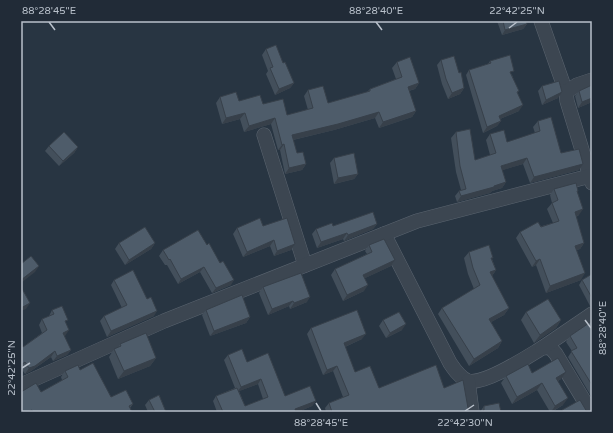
<svg xmlns="http://www.w3.org/2000/svg" width="613" height="433" viewBox="0 0 613 433" font-family="'Varela Round',sans-serif">
<rect width="100%" height="100%" fill="#283542"/>
<g fill="none" stroke-linecap="round" stroke-linejoin="round">
<g stroke="#5a646f" stroke-width="15">
<g id="street">
<polyline points="541,21 566,92"/>
<polyline points="264,135 305,265"/>
<polyline points="590,176 567,101 566,92 577,85 592,80"/>
<path d="M384,234L450,363C454,369 460,378 468,381C485,385 527,357 542,348L550,347L556,354L591,412"/>
<polyline points="542,348 592,314"/>
<polyline points="468,381 472,412"/>
<polyline points="21,385 164,321 417,221 590,176 592,183"/>
</g>
</g>
<use href="#street" stroke="#3c4651" stroke-width="14"/>
</g>
<g fill="#434f5b" fill-rule="evenodd">
<polygon points="497,21 526,21 527,24 523,29 502,35"/>
<polygon points="266,49 283,63 294,83 290,88 275,95 266,74 268,71 262,55"/>
<polygon points="441,60 464,88 460,94 448,99 442,84 437,65"/>
<polygon points="490,61 512,75 518,93 519,111 500,119 501,121 497,126 483,133 466,75 469,70 488,64"/>
<polygon points="397,62 419,83 415,89 409,91 416,111 412,117 379,128 375,118 334,130 293,140 297,153 306,164 302,170 285,174 280,150 278,150 271,124 244,132 240,119 222,124 216,103 220,97 239,101 263,104 287,115 308,110 304,96 308,90 328,103 367,92 370,89 396,79 392,68"/>
<polygon points="542,86 558,98 542,105 538,91"/>
<polygon points="579,91 592,102 578,108 575,96"/>
<polygon points="538,121 561,153 579,170 530,183 523,164 502,170 506,182 502,188 492,191 490,193 457,202 455,196 459,191 461,190 456,172 451,138 456,132 475,160 490,155 486,140 490,134 507,142 535,133 533,127"/>
<polygon points="49,146 78,147 74,153 59,166 45,151"/>
<polygon points="334,158 358,174 354,179 334,184 330,163"/>
<polygon points="554,189 578,191 577,192 579,215 576,217 584,243 580,249 577,250 581,280 546,293 536,265 532,267 516,238 520,232 553,223 547,209 552,203 550,195"/>
<polygon points="377,224 373,229 344,241 343,239 317,248 312,234 316,229 333,226"/>
<polygon points="263,226 295,244 291,250 274,256 270,246 243,257 233,234 237,228"/>
<polygon points="119,243 155,243 151,249 125,265 115,249"/>
<polygon points="207,245 231,285 212,293 200,272 178,284 167,265 165,265 159,256 163,250"/>
<polygon points="369,245 395,260 391,266 365,278 364,291 343,301 331,275 335,269 367,254 365,251"/>
<polygon points="469,252 492,259 496,270 492,276 509,308 504,315 491,322 502,341 498,348 469,366 438,314 442,308 474,289 468,274 464,258"/>
<polygon points="592,274 592,306 590,306 579,285 582,280"/>
<polygon points="114,280 154,316 107,337 100,321 104,316 122,308 111,285"/>
<polygon points="263,287 307,302 290,309 289,306 268,315 259,293"/>
<polygon points="52,310 66,322 65,336 64,336 71,350 67,355 53,361 51,357 31,371 25,374 21,368 23,347 42,333 39,325 42,319 49,317 49,316"/>
<polygon points="206,310 250,317 246,323 210,336 202,315"/>
<polygon points="526,312 561,320 556,328 534,343 521,320"/>
<polygon points="383,320 402,330 386,338 379,326"/>
<polygon points="592,321 592,396 591,396 568,357 572,351 566,342 570,336"/>
<polygon points="311,328 362,339 345,347 355,372 379,388 444,388 468,408 471,412 326,412 325,408 329,403 343,397 333,371 323,375 307,334"/>
<polygon points="120,344 156,358 150,366 118,379 109,357 114,349 118,348"/>
<path d="M228,355L247,362L285,396L316,401L312,406L298,412H217L213,401L216,396L235,388L224,360ZM258,384L263,399L245,406L239,391Z"/>
<polygon points="80,370 111,397 133,404 130,408 132,412 21,412 41,392 62,380 61,377 65,371"/>
<polygon points="532,373 561,379 558,381 563,405 552,412 550,412 537,390 512,404 501,383 506,376"/>
<polygon points="149,400 166,412 148,412 145,405"/>
<polygon points="484,406 501,412 480,412"/>
</g>
<g fill="#37404a">
<polygon points="527,24 523,29 502,35 505,30"/>
<polygon points="294,83 290,88 275,95 279,89"/>
<polygon points="419,83 415,89 404,92 408,87"/>
<polygon points="464,88 460,94 448,99 452,93"/>
<polygon points="562,92 558,98 542,105 546,100"/>
<polygon points="592,98 592,102 578,108 582,102"/>
<polygon points="523,105 519,111 495,121 499,116"/>
<polygon points="416,111 412,117 379,128 383,122"/>
<polygon points="379,112 375,118 334,130 288,141 292,135"/>
<polygon points="245,113 240,119 222,124 226,118"/>
<polygon points="275,118 271,124 244,132 249,126"/>
<polygon points="501,121 497,126 483,133 487,127"/>
<polygon points="284,144 280,150 278,150 282,145"/>
<polygon points="78,147 74,153 59,166 63,161"/>
<polygon points="527,158 523,164 497,172 501,166"/>
<polygon points="306,164 302,170 285,174 289,168"/>
<polygon points="583,164 579,170 530,183 534,177"/>
<polygon points="358,174 354,179 334,184 338,178"/>
<polygon points="506,182 502,188 492,191 490,193 457,202 461,196"/>
<polygon points="583,209 579,215 570,219 575,212"/>
<polygon points="377,224 373,229 344,241 348,235"/>
<polygon points="347,233 343,239 317,248 321,242"/>
<polygon points="274,240 270,246 243,257 247,252"/>
<polygon points="155,243 151,249 125,265 129,260"/>
<polygon points="584,243 580,249 571,252 575,246"/>
<polygon points="295,244 291,250 274,256 277,251"/>
<polygon points="540,259 536,265 532,267 536,261"/>
<polygon points="395,260 391,266 359,281 363,275"/>
<polygon points="39,266 35,272 21,283 21,280"/>
<polygon points="204,267 200,272 178,284 181,279"/>
<polygon points="496,270 492,276 490,272"/>
<polygon points="585,273 581,280 546,293 550,286"/>
<polygon points="234,280 231,285 212,293 216,288"/>
<polygon points="368,285 364,291 343,301 347,295"/>
<polygon points="310,297 307,302 290,309 294,303"/>
<polygon points="293,301 289,306 268,315 272,309"/>
<polygon points="30,303 26,309 21,311 21,308"/>
<polygon points="509,308 504,315 484,326 489,319"/>
<polygon points="157,311 154,316 107,337 111,331"/>
<polygon points="250,317 246,323 210,336 214,331"/>
<polygon points="561,320 556,328 534,343 540,335"/>
<polygon points="406,324 402,330 386,338 390,333"/>
<polygon points="69,330 65,336 59,338 63,333"/>
<polygon points="366,334 362,339 340,349 344,343"/>
<polygon points="502,341 498,348 469,366 474,359"/>
<polygon points="71,350 67,355 53,361 57,356"/>
<polygon points="55,351 51,357 31,371 25,374 29,368"/>
<polygon points="156,358 150,366 118,379 124,371"/>
<polygon points="337,366 333,371 323,375 327,370"/>
<polygon points="566,372 561,379 551,385 556,378"/>
<polygon points="261,379 258,384 237,392 241,387"/>
<polygon points="542,383 537,390 512,404 517,397"/>
<polygon points="568,398 563,405 551,412 555,406"/>
<polygon points="316,401 312,406 298,412 293,412 295,409"/>
</g>
<g fill="#4e5c6a" stroke="#37404a">
<polygon points="503,21 526,21 527,24 505,30"/>
<polygon points="276,45 283,63 285,62 294,83 279,89 270,68 273,67 266,49"/>
<polygon points="510,55 514,71 510,72 519,91 517,92 523,105 499,116 501,121 487,127 469,70 491,63 490,61"/>
<polygon points="454,56 459,73 461,72 464,88 452,93 446,79 441,60"/>
<polygon points="410,57 419,83 408,87 416,111 383,122 379,112 338,124 292,135 297,153 303,152 306,164 289,168 284,144 282,145 275,118 249,126 245,113 226,118 220,97 236,92 239,101 260,95 263,104 283,99 287,115 313,108 308,90 323,86 328,103 370,91 370,89 402,77 397,62"/>
<polygon points="559,81 562,92 546,100 542,86"/>
<polygon points="592,85 592,98 582,102 579,91"/>
<polygon points="551,117 561,153 579,149 583,164 534,177 527,158 501,166 506,182 494,186 494,187 461,196 459,191 466,189 460,166 456,132 470,129 475,160 496,153 490,134 504,130 507,142 540,131 538,121"/>
<polygon points="64,132 78,147 63,161 49,146"/>
<polygon points="354,153 358,174 338,178 334,158"/>
<polygon points="576,183 578,191 577,191 583,209 575,212 584,243 575,246 585,273 550,286 540,259 536,261 520,232 538,222 541,227 559,221 552,203 558,200 554,189"/>
<polygon points="373,212 377,224 348,235 347,233 321,242 316,229 332,223 333,226"/>
<polygon points="260,218 263,226 287,218 295,244 277,251 274,240 247,252 237,228"/>
<polygon points="145,227 155,243 129,260 119,243"/>
<polygon points="198,230 207,245 209,243 220,263 223,261 234,280 216,288 204,267 181,279 170,259 169,260 163,250"/>
<polygon points="384,239 395,260 363,275 368,285 347,295 335,269 372,252 369,245"/>
<polygon points="489,245 493,258 491,258 496,270 490,272 509,308 489,319 502,341 474,359 442,308 480,285 473,268 469,252"/>
<polygon points="31,256 39,266 21,280 21,264"/>
<polygon points="133,270 147,299 151,297 157,311 111,331 104,316 127,305 114,280"/>
<polygon points="301,273 310,297 294,303 293,301 272,309 263,287"/>
<polygon points="592,274 592,298 582,280"/>
<polygon points="21,287 30,303 21,308"/>
<polygon points="242,295 250,317 214,331 206,310"/>
<polygon points="548,299 561,320 540,335 526,312"/>
<polygon points="62,306 68,320 65,321 69,330 63,333 71,350 57,356 55,351 35,366 29,368 25,362 21,365 21,344 23,347 47,330 42,319 54,314 52,310"/>
<polygon points="357,310 366,334 344,343 355,372 370,366 379,388 436,365 444,388 463,380 468,408 471,412 332,412 329,403 349,395 337,366 327,370 311,328"/>
<polygon points="399,312 406,324 390,333 383,320"/>
<polygon points="592,321 592,385 571,351 577,348 570,336"/>
<polygon points="146,333 156,358 124,371 114,349 121,346 120,344"/>
<polygon points="242,349 247,362 268,353 285,396 310,386 316,401 295,409 296,412 223,412 216,396 237,388 245,406 268,397 261,379 241,387 228,355"/>
<polygon points="558,358 566,372 556,378 568,398 555,406 542,383 517,397 506,376 528,364 532,373"/>
<polygon points="93,363 111,397 126,390 133,404 129,406 132,412 33,412 32,410 28,412 21,412 21,392 36,383 41,392 68,377 65,371 78,365 80,370"/>
<polygon points="159,395 166,412 155,412 149,400"/>
<polygon points="580,400 587,412 564,412 562,410"/>
<polygon points="499,403 501,412 482,412 484,410 484,406"/>
</g>
<path fill="none" stroke="#b9c1cb" stroke-width="1.5" d="M49,22L55,30M376,22L382,30M509,28L517,22M585,320L591,328M22,368L30,363M316,403L321,411M465,411L474,405"/>
<rect width="613" height="433" fill="none" stroke="#212b37" stroke-width="44"/>
<rect x="22" y="22" width="569" height="389" fill="none" stroke="#b9c1cb" stroke-width="1.5"/>
<g font-size="10" text-anchor="middle" fill="#b9c1cb">
<text x="49" y="14">88°28'45"E</text>
<text x="376" y="14">88°28'40"E</text>
<text x="517" y="14">22°42'25"N</text>
<text transform="translate(602 328) rotate(-90)" y="4">88°28'40"E</text>
<text transform="translate(11 368) rotate(-90)" y="4">22°42'25"N</text>
<text x="321" y="426">88°28'45"E</text>
<text x="465" y="426">22°42'30"N</text>
</g>
</svg>
